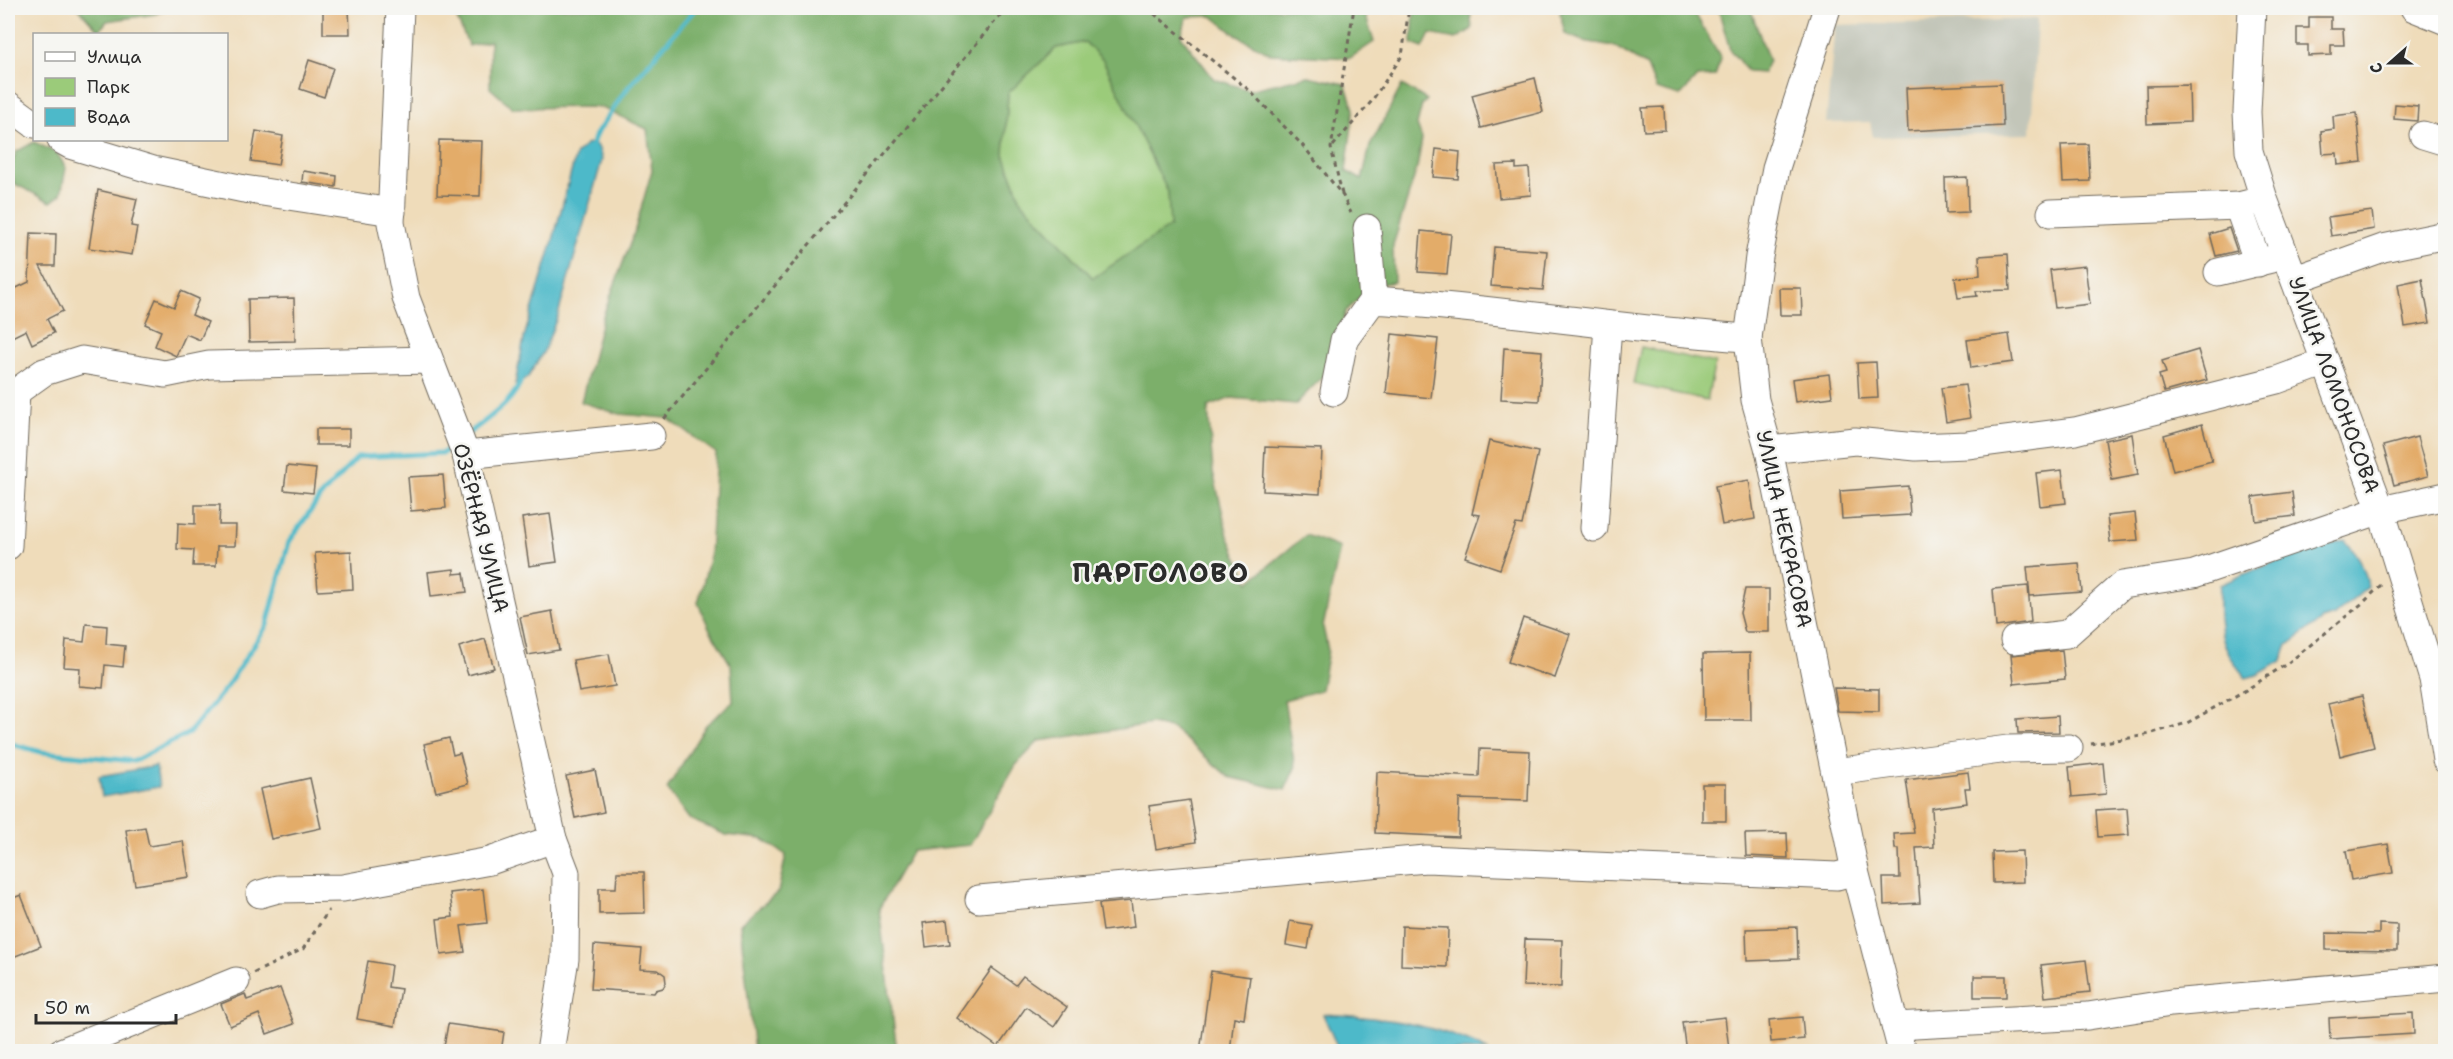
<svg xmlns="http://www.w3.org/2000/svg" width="2453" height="1059" viewBox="0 0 2453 1059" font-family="'Shantell Sans',sans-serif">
<rect width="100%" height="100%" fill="#f6f6f2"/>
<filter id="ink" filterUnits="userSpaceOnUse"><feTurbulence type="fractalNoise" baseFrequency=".0167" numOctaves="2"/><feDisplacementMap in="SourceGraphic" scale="12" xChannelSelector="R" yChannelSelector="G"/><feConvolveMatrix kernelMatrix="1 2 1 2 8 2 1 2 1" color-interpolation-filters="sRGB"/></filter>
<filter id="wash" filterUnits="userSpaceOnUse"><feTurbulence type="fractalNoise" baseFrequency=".008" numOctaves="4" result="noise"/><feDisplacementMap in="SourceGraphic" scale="24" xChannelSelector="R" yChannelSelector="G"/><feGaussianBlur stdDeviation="1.35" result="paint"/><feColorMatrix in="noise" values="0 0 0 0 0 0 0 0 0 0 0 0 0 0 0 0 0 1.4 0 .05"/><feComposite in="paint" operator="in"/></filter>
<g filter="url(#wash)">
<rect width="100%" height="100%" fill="#efdcba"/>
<polygon fill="#c3c6b9" points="2037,19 2031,134 1873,137 1870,122 1826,123 1835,25"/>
<g fill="#9bcb7a" stroke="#637b52" stroke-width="1.5">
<polygon points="1085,42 1103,60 1168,192 1171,226 1093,278 1021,201 1004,155 1008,93 1056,48"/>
<polygon points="1641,347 1715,363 1707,400 1633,384"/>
</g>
<g fill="#7caf6a" stroke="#546d4a" stroke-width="1.5" fill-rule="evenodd">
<polygon points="78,8 169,8 156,14 107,21 99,31"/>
<path d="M452,8H1337L1365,14L1374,42L1350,58L1271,54L1236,35L1212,16L1187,17L1181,36L1214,79L1249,90L1308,76L1345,84L1354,109L1346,171L1362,180L1370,146L1402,85L1427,100L1422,105L1417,125L1422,139L1417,168L1393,245L1394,282L1374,285L1346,311L1334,347L1331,368L1296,404L1231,398L1208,407L1213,472L1228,536L1249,582L1306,535L1340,548L1323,627L1328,650L1321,690L1284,700L1295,768L1285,790L1229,777L1173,729L1152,724L1039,741L1016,765L970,845L912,851L879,909L897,1051H754L740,924L778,892L786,855L762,839L726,835L689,819L667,789L706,725L733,702L731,665L710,630L698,603L710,556L716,453L667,418L619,414L581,402L603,316L634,233L652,170L647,129L600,107L513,108L490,88V41L469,46ZM1085,42L1103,60L1168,192L1170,226L1093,278L1021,201L1004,155L1008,93L1056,48Z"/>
<polygon points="1404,8 1470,8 1472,29 1456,39 1430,34 1423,48 1412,44 1414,12"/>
<polygon points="1564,8 1692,8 1721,59 1715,76 1697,77 1680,96 1656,89 1647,66 1614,46 1583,41 1565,34 1560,13"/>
<polygon points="1718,8 1750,8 1769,61 1763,73 1748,72 1730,50"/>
<polygon points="34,142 57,153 66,168 61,194 51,202 15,184 10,170 16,152"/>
</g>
<g fill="#4db9c9" stroke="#3c727a" stroke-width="1.5">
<polygon points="593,142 599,149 602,160 558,315 544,351 528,377 520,383 515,384 525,334 552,244 576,154 586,145"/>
<path d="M2345,540C2357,555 2366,568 2368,587L2334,616L2322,620L2288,645L2282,661L2257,675L2246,678C2220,648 2216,624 2220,585L2242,575L2272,563Z"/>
<polygon points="156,766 159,787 102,797 99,776"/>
<path d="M1323,1014C1379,1017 1439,1024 1489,1051H1339Z"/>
</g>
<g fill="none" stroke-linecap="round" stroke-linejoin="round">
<g stroke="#4db9c9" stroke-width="5">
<polyline points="591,147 595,136 626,90 696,8"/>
<path d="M469,433C488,418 515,402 522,377"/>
<polyline points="8,743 41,752 134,761 189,733 226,688 267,625 289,542 320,497 358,457 443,453 452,446"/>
</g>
</g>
<g id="blocks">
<g fill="#e3ac69">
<polygon points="323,8 349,8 350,34 323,34"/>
<polygon points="2309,17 2331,17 2331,29 2343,29 2344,45 2331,45 2331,55 2308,56 2308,45 2297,45 2297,28 2309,28"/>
<polygon points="309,60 333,68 324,97 300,89"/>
<polygon points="1535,78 1543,112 1481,128 1472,95"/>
<polygon points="2001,84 2003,126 1908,131 1906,88"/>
<polygon points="2189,85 2190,122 2147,124 2146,86"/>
<polygon points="2395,104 2418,106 2417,121 2394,119"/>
<polygon points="1664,107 1665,130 1644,131 1642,108"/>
<polygon points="2357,113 2362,162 2338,165 2337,153 2323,154 2321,131 2334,129 2333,116"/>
<polygon points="256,131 283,136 278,165 251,161"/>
<polygon points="439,140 482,141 480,196 437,195"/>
<polygon points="2088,144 2090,181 2063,182 2061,145"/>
<polygon points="1436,149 1460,152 1458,179 1433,177"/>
<polygon points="1516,164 1516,169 1529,168 1531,195 1499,198 1496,165"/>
<polygon points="303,171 337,176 336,187 302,182"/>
<polygon points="1967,177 1968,212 1946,213 1945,178"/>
<polygon points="98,190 137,199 131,226 137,227 132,255 89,248"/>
<polygon points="2372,211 2374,229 2331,236 2328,217"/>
<polygon points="2229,228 2237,251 2216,256 2210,234"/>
<polygon points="1421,231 1451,234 1447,274 1418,272"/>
<polygon points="31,233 56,234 55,266 40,266 63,311 47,319 54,333 32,344 26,330 8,339 8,310 13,307 8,292 29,282"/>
<polygon points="1494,247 1547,251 1543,290 1491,286"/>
<polygon points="2008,254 2010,290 1976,291 1977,296 1958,298 1955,278 1980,275 1979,256"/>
<polygon points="2085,266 2090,304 2055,308 2050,270"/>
<polygon points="2422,279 2430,323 2405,327 2398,284"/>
<polygon points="1779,288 1801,288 1802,315 1780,315"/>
<polygon points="181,291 199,299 192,315 208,322 200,340 186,334 176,356 155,346 161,331 145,324 156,299 174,307"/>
<polygon points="294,298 295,341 249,342 248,299"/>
<polygon points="1392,334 1438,339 1431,398 1386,393"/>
<polygon points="2009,334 2013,362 1971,368 1967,340"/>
<polygon points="1504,348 1542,351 1539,401 1501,399"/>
<polygon points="2198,350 2207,380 2164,392 2159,375 2166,373 2162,361"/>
<polygon points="1876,362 1878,398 1859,399 1857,363"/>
<polygon points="1829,374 1832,397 1795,402 1792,379"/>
<polygon points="1965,385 1970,418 1946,422 1941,388"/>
<polygon points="2202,424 2212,461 2173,471 2164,435"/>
<rect x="316" y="429" width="33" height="16"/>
<polygon points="2132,434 2138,475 2112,480 2105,440"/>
<polygon points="2417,437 2428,476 2394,485 2383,446"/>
<polygon points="1489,441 1538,452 1522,525 1516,524 1500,569 1465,557 1480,515 1472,514"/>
<polygon points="1265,447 1322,449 1320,494 1263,491"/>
<polygon points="287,466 316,469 313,493 284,490"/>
<polygon points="2062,470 2066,503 2040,506 2036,473"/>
<polygon points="443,475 446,508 411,511 408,477"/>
<polygon points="1749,480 1755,519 1722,525 1715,486"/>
<polygon points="1908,486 1910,515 1842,519 1840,491"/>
<polygon points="2292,492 2295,516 2256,521 2253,497"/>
<polygon points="195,505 220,505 219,525 236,525 235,546 217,546 216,566 193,566 194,550 177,549 178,523 195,524"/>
<polygon points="2135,513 2138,540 2110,542 2107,516"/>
<polygon points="550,514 557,562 529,566 522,518"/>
<polygon points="351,551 353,589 318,591 315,553"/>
<polygon points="2079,563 2082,592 2030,596 2027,567"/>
<polygon points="454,569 454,574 464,573 467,592 431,596 428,572"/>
<polygon points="2028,586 2031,622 1996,627 1993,589"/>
<polygon points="1745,589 1769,589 1769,632 1745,632 1740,613"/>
<polygon points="552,611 559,650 528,655 520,617"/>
<polygon points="1523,618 1570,634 1555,678 1508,662"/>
<polygon points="86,624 107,626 106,644 125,646 123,667 105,665 103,688 79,686 80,668 64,667 66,640 84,642"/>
<polygon points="485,639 494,668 468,675 459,647"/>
<polygon points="2062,650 2065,679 2014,684 2011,655"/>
<polygon points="1750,653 1751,720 1704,720 1703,654"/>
<polygon points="609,654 615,686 579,692 573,660"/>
<polygon points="1834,688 1879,689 1879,712 1838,711"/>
<polygon points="2362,696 2374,747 2340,756 2328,704"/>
<polygon points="2058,716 2059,732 2018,733 2017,719"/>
<polygon points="449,738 453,755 460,753 468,784 436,792 424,744"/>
<polygon points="1480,749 1530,751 1528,801 1459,799 1458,837 1375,833 1377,772 1479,777"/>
<polygon points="2103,763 2106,794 2072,797 2069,767"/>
<polygon points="595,770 604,812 575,818 566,776"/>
<polygon points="1968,772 1970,788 1965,788 1967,803 1932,808 1934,847 1916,848 1920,903 1884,905 1883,878 1900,878 1899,849 1895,849 1894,834 1914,833 1906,780"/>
<polygon points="310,778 321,828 271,839 260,789"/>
<rect x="1702" y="784" width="24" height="37"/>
<polygon points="1189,800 1196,842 1156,849 1149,806"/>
<polygon points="2127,808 2129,835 2098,837 2096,810"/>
<polygon points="145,827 149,846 183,841 189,877 135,885 126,830"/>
<polygon points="1787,833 1788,858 1746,856 1745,834"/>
<polygon points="2388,844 2393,873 2351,880 2346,851"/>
<polygon points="2022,851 2023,882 1993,883 1992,852"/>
<polygon points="617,872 644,872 645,913 599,914 599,888 616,888"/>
<polygon points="483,889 487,923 461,926 465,952 441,955 437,919 453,917 450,893"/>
<polygon points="21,895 41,946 8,959 8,900"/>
<polygon points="1131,901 1134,927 1103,931 1099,904"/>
<polygon points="947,920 950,944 926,947 923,923"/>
<polygon points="1290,921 1312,925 1308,949 1286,945"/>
<polygon points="2379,924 2397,925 2397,951 2326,950 2326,933 2379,934"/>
<polygon points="1402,926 1448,928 1447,967 1401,965"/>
<polygon points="1797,927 1798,959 1747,961 1746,929"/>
<polygon points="1525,939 1562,940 1561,987 1523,986"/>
<polygon points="594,945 642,949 640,969 658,970 665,975 666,983 663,988 656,990 654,993 591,989"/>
<polygon points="2086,960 2090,992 2045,997 2041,965"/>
<polygon points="368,961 391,965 388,987 401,989 395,1026 357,1019"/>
<polygon points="992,968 1016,985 1023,976 1067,1007 1054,1027 1026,1007 998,1047 957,1018"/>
<polygon points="1211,971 1250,977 1244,1019 1234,1017 1230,1052 1200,1052"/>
<rect x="1974" y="976" width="32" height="21"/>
<polygon points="280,988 294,1024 267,1034 259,1014 230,1026 221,1004 245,994 247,1000"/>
<polygon points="2413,1013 2414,1034 2330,1039 2329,1018"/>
<polygon points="1725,1017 1729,1049 1686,1052 1682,1022"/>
<polygon points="1802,1017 1804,1039 1771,1042 1769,1020"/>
<polygon points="448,1024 504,1032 501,1052 443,1052"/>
</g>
</g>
</g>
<g filter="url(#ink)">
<use href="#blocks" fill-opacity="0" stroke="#70695d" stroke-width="1.5"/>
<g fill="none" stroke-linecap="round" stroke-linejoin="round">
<g stroke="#70695d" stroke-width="29">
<g id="minor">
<polyline points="400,8 391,223 406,298 466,455 553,839 566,873 565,959 550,1052"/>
<polyline points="1827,8 1776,168 1759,257 1748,338 1755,400 1769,450 1855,871 1902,1052"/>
<polyline points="2252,8 2247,112 2249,151 2264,199 2381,510 2433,679 2446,760"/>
<polyline points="2414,8 2446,21"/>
<polyline points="8,105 34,124"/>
<polyline points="2423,135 2446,142"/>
<polyline points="61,140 70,145 153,170 244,189 392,212"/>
<polyline points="2254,202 2238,206 2258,263"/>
<polyline points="2051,213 2238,206"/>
<polyline points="1367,228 1373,300"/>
<polyline points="2218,272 2276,258"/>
<polyline points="2296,279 2383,248 2446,235"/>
<path d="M1334,392L1344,340L1373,300C1499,308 1622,330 1748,338"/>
<polyline points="1769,450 1855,441 1916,447 1967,445 2075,431 2277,380 2326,362"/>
<polyline points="466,455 651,436"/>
<polyline points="1594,528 1608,325"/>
<polyline points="8,546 16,392 44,372 82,360 165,374 209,365 429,360"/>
<polyline points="2014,640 2067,634 2122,585 2194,574 2381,510 2446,496"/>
<polyline points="1835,772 2008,749 2069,748"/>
<polyline points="260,894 278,889 343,888 490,861 553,839"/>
<polyline points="979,899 1426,859 1837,876 1855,871"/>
<polyline points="1895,1026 2088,1016 2171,1003 2446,978"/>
<polyline points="61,1052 236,981"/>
</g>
</g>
<g stroke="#70695d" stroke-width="3" stroke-dasharray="4.5 4.5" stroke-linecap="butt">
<polyline points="1147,8 1249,90 1305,148 1343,196 1351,213"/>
<polyline points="1333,146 1371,102 1402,56 1409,8"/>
<polyline points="1342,194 1331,148 1354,8"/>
<polyline points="664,419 1006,8"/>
<polyline points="2091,744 2142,736 2187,723 2246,690 2288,663 2364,602 2382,584"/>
<polyline points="254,973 303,949 329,910"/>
</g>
<use href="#minor" stroke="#fff" stroke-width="27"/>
</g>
</g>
<g text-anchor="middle" stroke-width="5" stroke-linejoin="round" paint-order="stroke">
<g font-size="21" fill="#2b2b2b" stroke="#f6f6f2">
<text transform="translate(2334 385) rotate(70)" y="7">УЛИЦА ЛОМОНОСОВА</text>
<text transform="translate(481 528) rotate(76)" y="7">ОЗЁРНАЯ УЛИЦА</text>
<text transform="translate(1784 529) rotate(78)" y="7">УЛИЦА НЕКРАСОВА</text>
</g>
<g font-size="27" font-weight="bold" letter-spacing="1.5" fill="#2b2b2b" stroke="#f6f6f2">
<text x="1161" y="582">ПАРГОЛОВО</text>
</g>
</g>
<rect width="2453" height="1059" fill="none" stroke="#f6f6f2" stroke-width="30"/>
<rect x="33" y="33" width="195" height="108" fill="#f6f6f2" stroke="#a5a5a2" stroke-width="1.5"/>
<rect x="45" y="52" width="30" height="9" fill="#ffffff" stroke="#a5a5a2" stroke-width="1.5"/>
<text x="87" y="63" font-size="18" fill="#2b2b2b">Улица</text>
<rect x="45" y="78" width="30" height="18" fill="#9bcb7a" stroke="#a5a5a2" stroke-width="1.5"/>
<text x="87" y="93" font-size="18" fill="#2b2b2b">Парк</text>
<rect x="45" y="108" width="30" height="18" fill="#4db9c9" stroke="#a5a5a2" stroke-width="1.5"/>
<text x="87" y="123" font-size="18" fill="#2b2b2b">Вода</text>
<g transform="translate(2390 63) rotate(249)" stroke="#f6f6f2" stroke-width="4.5" paint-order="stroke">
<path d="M0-4.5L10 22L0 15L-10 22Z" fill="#2b2b2b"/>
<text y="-9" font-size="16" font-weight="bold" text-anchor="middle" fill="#2b2b2b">С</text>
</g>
<path d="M36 1014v9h140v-9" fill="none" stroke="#2b2b2b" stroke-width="3"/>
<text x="45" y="1014" font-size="18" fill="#2b2b2b" stroke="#f6f6f2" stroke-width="4.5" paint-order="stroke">50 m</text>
</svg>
